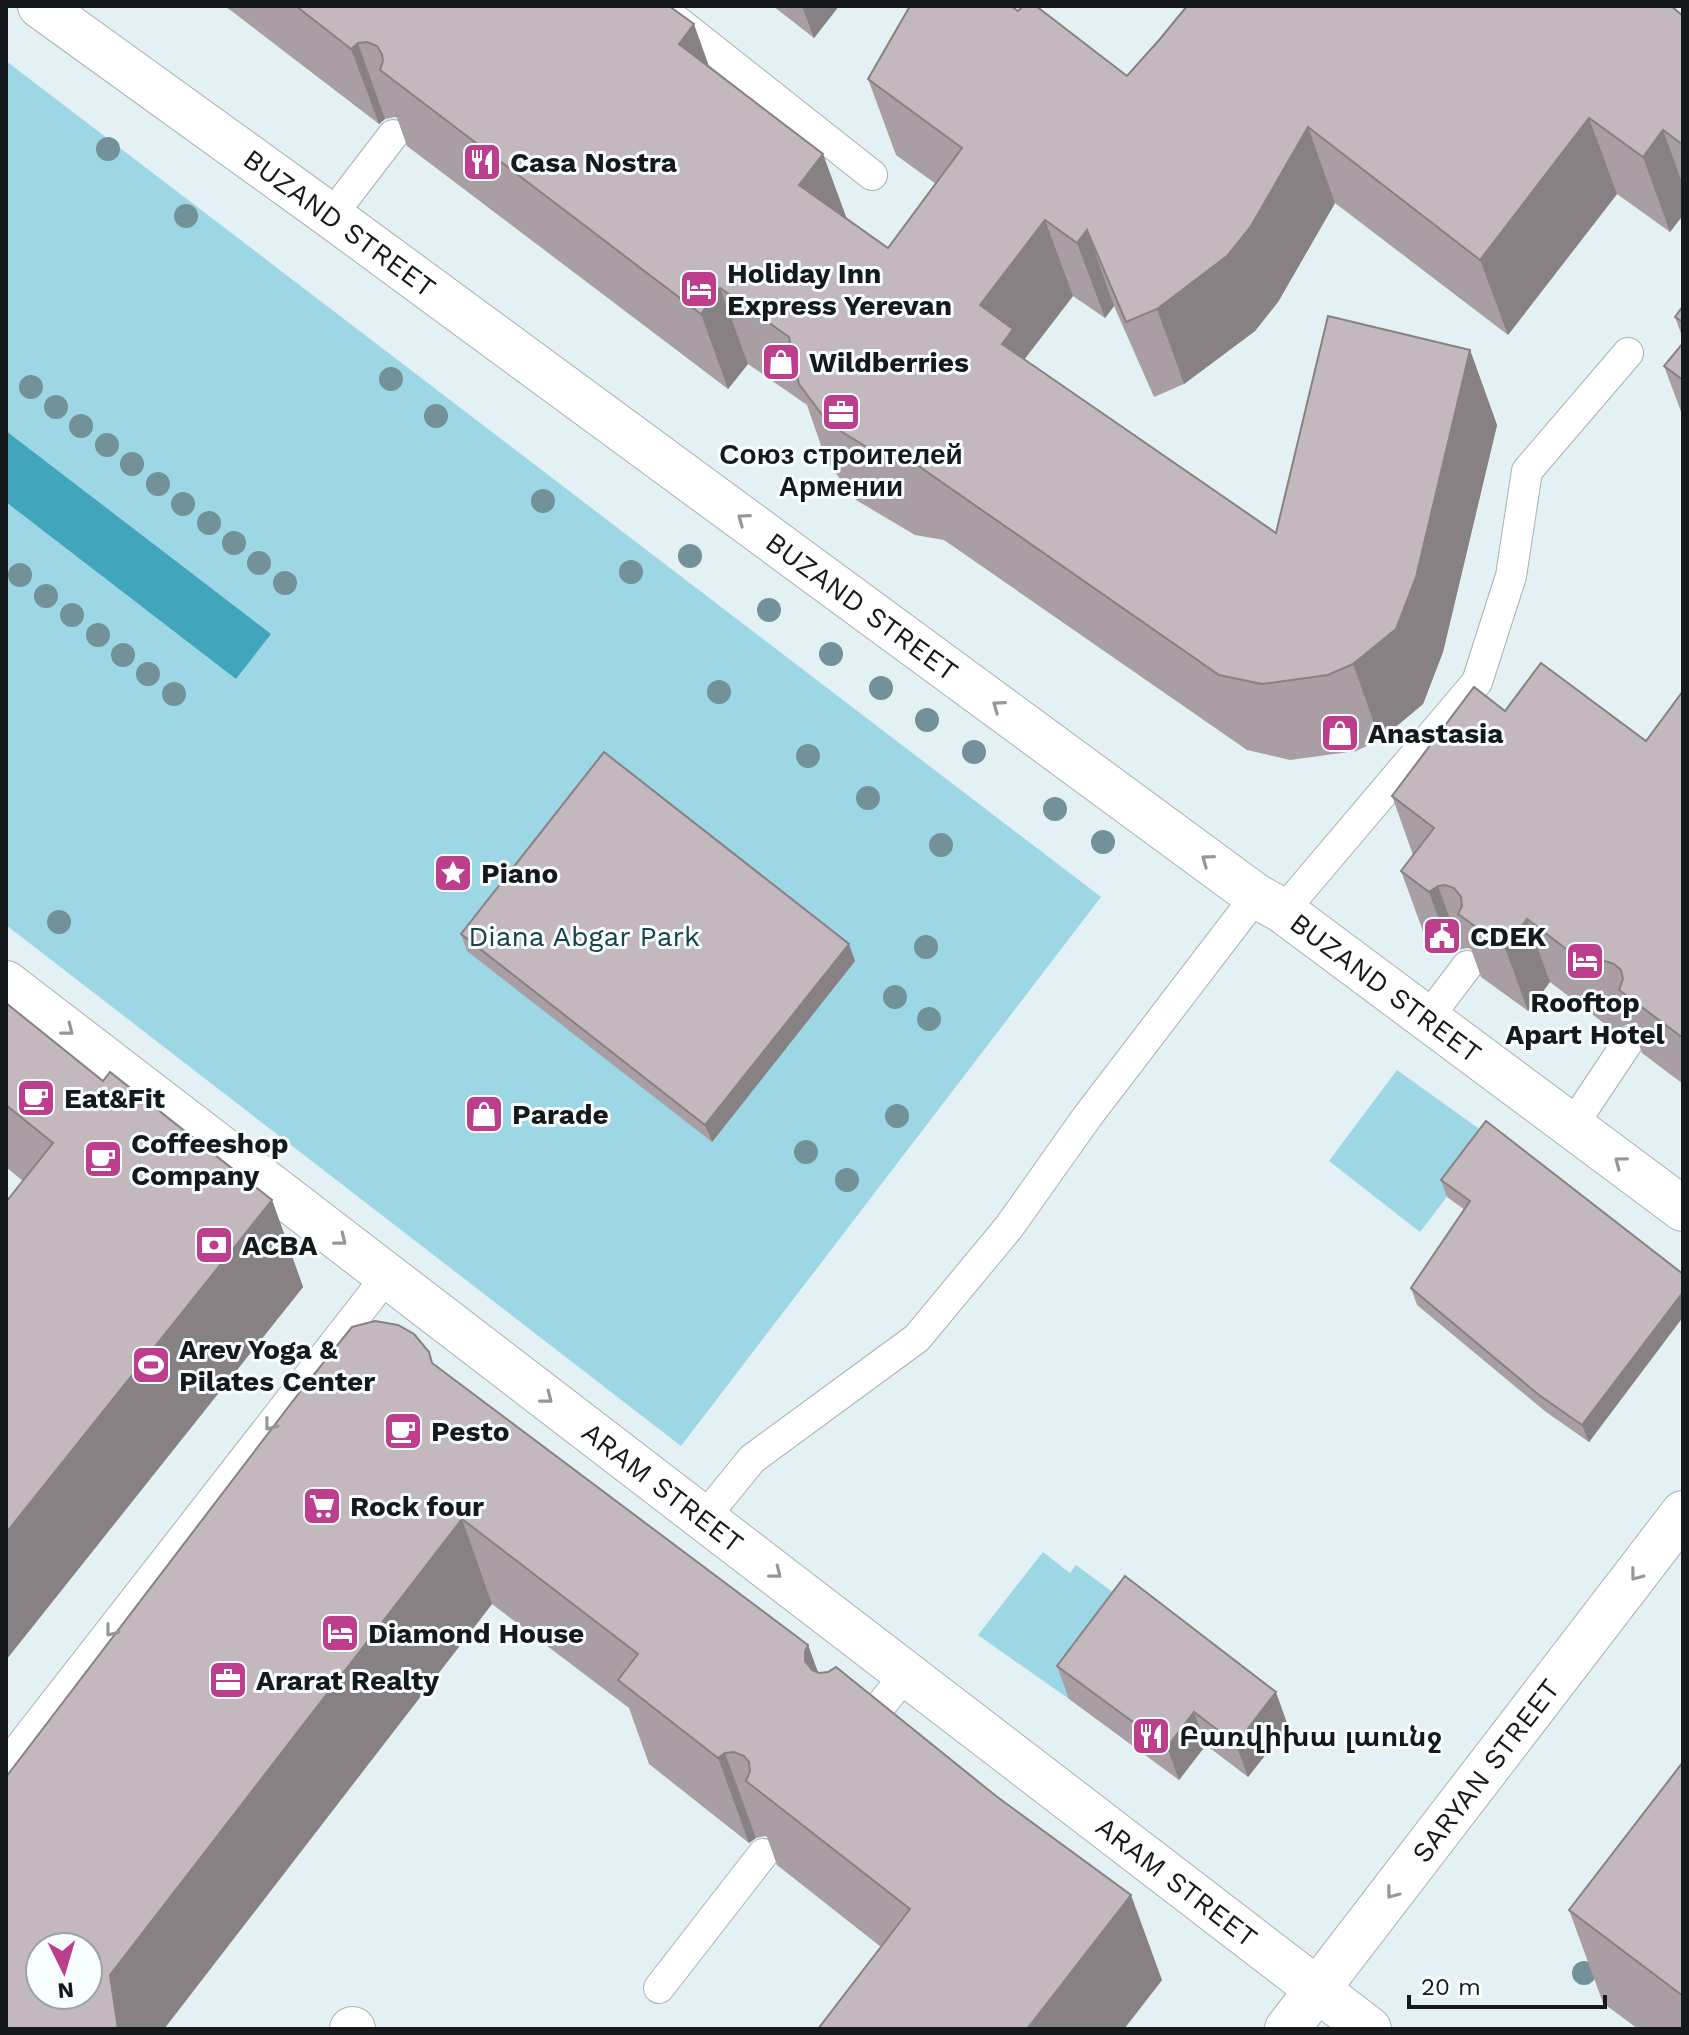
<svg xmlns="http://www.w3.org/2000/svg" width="1689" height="2035" viewBox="0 0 1689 2035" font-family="'Work Sans','Noto Sans Armenian',sans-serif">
<rect width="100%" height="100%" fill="#e4f1f4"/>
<g fill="#9dd6e5">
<polygon points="6,61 1101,897 681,1446 6,925"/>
<polygon points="1397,1070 1492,1138 1420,1232 1329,1161"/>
<polygon points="1043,1552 1070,1573 1076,1565 1137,1610 1069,1699 978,1635"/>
</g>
<polygon fill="#41a5bc" points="6,431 271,634 236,679 6,502"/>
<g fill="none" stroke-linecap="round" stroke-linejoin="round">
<g stroke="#a6b2b5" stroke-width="32">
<g id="lane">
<polyline points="658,6 872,175"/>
<polyline points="331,216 393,135"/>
<polyline points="1283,911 1477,682 1511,576 1527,471 1628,353"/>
<polyline points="1427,1019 1467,966"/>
<polyline points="1572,1126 1628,1042"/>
<polyline points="704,1518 752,1459 917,1338 1009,1227 1087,1117 1256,896"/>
<polyline points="857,1735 906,1674"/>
<polyline points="6,1765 387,1276"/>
<polyline points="659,1988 763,1854"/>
</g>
</g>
<g stroke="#a6b2b5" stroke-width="46">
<g id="street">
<polyline points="1318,1990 1369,2029"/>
<polyline points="352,2029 353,2029"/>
</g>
</g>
<g stroke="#a6b2b5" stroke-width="46">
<g id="secondary">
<path id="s1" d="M40,6L331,216L1256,896L1283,911L1683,1209"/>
<path id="s2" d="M6,983L1318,1990"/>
<path id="s3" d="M1287,2029L1683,1513"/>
</g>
</g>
<use href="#lane" stroke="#fff" stroke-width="30"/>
<use href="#street" stroke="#fff" stroke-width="44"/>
<use href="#secondary" stroke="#fff" stroke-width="44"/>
</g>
<g fill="#739198">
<circle cx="108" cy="149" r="12"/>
<circle cx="186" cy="216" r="12"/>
<circle cx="391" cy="379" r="12"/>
<circle cx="31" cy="387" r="12"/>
<circle cx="56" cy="407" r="12"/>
<circle cx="436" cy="416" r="12"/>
<circle cx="81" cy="426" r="12"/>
<circle cx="107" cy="445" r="12"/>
<circle cx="132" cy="464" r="12"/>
<circle cx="158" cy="484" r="12"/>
<circle cx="543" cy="501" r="12"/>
<circle cx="183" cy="504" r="12"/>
<circle cx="209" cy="523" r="12"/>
<circle cx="234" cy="543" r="12"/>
<circle cx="690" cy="556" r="12"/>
<circle cx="259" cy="563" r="12"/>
<circle cx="631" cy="572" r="12"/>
<circle cx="20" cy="575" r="12"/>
<circle cx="285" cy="583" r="12"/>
<circle cx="46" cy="596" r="12"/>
<circle cx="769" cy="610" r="12"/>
<circle cx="72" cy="615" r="12"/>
<circle cx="98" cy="635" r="12"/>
<circle cx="831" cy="654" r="12"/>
<circle cx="123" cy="655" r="12"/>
<circle cx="148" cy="674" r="12"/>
<circle cx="881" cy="688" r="12"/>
<circle cx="719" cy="692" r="12"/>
<circle cx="174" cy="694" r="12"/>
<circle cx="927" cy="720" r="12"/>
<circle cx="974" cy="752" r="12"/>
<circle cx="808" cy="756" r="12"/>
<circle cx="868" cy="798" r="12"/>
<circle cx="1055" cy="809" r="12"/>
<circle cx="1103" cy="842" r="12"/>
<circle cx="941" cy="845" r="12"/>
<circle cx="59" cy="922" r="12"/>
<circle cx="926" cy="947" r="12"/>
<circle cx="895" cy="997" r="12"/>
<circle cx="929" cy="1019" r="12"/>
<circle cx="897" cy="1116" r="12"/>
<circle cx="806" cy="1152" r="12"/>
<circle cx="847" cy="1180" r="12"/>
<circle cx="1584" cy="1973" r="12"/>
</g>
<g fill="#a89ea3">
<polygon points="225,6 669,6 709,68 847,218 888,248 936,184 896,155 868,79 1018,11 1127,76 1160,39 1187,6 1672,6 1683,15 1683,215 1670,232 1617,194 1508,335 1335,203 1278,302 1255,331 1184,384 1154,397 1114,306 1105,318 1073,296 1024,359 1276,533 1470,350 1497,425 1443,652 1423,704 1380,740 1356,751 1290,760 1247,750 944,540 915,535 856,500 826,460 807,405 748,364 728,389 407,146 397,118 395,117 385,119 379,124"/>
<polygon points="773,6 839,6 814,38"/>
<polygon points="1683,306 1683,339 1675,317"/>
<polygon points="1683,343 1683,417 1664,366"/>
<polygon points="1683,691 1683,1084 1642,1053 1632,1025 1628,1024 1614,1031 1550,982 1528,1011 1481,977 1471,949 1468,948 1461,949 1452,955 1424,934 1401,871 1413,855 1392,796 1505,711 1646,741"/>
<polygon points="461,934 855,961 712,1142 467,951"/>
<polygon points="6,1003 103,1081 272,1200 303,1287 6,1660 6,1202 23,1181 6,1167"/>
<polygon points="1441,1180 1683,1274 1683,1317 1589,1442 1546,1412 1417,1305 1411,1288 1465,1210 1447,1197"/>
<polygon points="432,1363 808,1645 818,1673 1162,1980 1124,2029 818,2029 881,1947 777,1865 767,1837 765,1836 756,1838 749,1843 649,1764 629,1708 492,1604 164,2029"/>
<polygon points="1057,1666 1288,1726 1248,1777 1206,1745 1179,1780 1069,1699"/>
<polygon points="1683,1762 1683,2029 1638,2029 1603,2003 1569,1910"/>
</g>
<g fill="#888184">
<polygon points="802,6 839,6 814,38"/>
<polygon points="694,24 721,100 679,44"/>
<polygon points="358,43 385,119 379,124 351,49"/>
<polygon points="1589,118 1617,194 1508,335 1480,260"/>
<polygon points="1308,127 1335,203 1278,302 1255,331 1184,384 1157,309"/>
<polygon points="1663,130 1683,185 1683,215 1670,232 1643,157"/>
<polygon points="823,154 851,230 799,185"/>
<polygon points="1045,220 1073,296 1024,360 1029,419 980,305"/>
<polygon points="1087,230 1114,306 1105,318 1077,243"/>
<polygon points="720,288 748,364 728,389 701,314"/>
<polygon points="1470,350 1497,425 1443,652 1423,704 1380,740 1353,664"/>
<polygon points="1438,886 1461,949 1452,955 1429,892"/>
<polygon points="1527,919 1550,982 1528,1011 1505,948"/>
<polygon points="849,944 855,961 712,1142 705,1125"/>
<polygon points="272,1200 303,1287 6,1660 6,1533"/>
<polygon points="1683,1292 1683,1317 1589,1442 1582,1425"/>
<polygon points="462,1519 492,1604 164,2029 118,2029 110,1975"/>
<polygon points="808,1645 839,1729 805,1661 805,1652"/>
<polygon points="1276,1692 1288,1726 1248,1777 1236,1744"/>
<polygon points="1194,1712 1206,1745 1179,1780 1167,1747"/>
<polygon points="725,1753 756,1838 749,1843 718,1758"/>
<polygon points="1131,1895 1162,1980 1124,2029 1027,2029"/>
</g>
<g fill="#c3b8bd" stroke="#888184" stroke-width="2" fill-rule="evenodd">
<polygon points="296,6 669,6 694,24 679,44 823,154 799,185 888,248 962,148 868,79 910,6 1011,6 1018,11 1023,6 1036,6 1127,76 1160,39 1187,6 1671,6 1683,16 1683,145 1663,130 1643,157 1589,118 1480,260 1308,127 1251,226 1227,256 1157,309 1126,322 1087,230 1077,243 1045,220 980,305 1013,329 1002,344 1276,533 1328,316 1470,350 1416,577 1396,629 1353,664 1328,675 1262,684 1219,675 917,465 888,460 829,424 799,384 789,337 720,288 701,314 380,70 383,61 382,54 377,46 367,42 358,43 351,49"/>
<polygon points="1683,306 1683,322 1675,317"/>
<polygon points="1683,343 1683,380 1664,366"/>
<polygon points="1541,663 1646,741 1683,691 1683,1038 1619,990 1623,979 1621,970 1614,964 1605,961 1591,968 1527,919 1505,948 1458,914 1462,906 1461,897 1454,888 1445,885 1438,886 1429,892 1401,871 1434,828 1392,796 1474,687 1505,711"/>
<polygon points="604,752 849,944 705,1125 461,934"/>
<polygon points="6,1003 103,1081 110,1072 272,1200 6,1533 6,1202 53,1143 6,1105"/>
<polygon points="1486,1121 1683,1274 1683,1292 1582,1425 1539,1395 1411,1288 1470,1201 1441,1180"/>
<path d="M375,1321L398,1325L414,1334L429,1352L432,1363L808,1645L805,1652V1661L812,1670L819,1673L828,1672L836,1667L996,1796L1131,1895L1027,2029H818L910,1909L746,1781L750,1771L749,1762L744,1756L734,1752L725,1753L718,1758L618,1680L638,1654L462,1519L110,1975L118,2029H6V1777L299,1393L352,1327ZM40,1947H88V1995H40Z"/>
<polygon points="1125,1576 1276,1692 1236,1744 1194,1712 1167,1747 1057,1666"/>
<polygon points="1683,1762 1683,1996 1569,1910"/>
</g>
<defs><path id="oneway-chevron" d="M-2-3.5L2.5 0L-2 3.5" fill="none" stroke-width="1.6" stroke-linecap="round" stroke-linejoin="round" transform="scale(2)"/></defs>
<g stroke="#969898">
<use href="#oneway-chevron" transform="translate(743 519) rotate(-144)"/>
<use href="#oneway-chevron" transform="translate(998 706) rotate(-144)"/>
<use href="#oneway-chevron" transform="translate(1207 860) rotate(-144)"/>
<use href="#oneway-chevron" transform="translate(68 1030) rotate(38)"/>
<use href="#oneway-chevron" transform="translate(1620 1162) rotate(-143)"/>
<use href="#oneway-chevron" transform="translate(341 1240) rotate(38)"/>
<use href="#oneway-chevron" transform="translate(547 1398) rotate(38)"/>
<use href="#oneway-chevron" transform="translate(270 1425) rotate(128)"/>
<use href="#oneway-chevron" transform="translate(776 1573) rotate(38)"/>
<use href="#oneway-chevron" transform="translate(1636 1575) rotate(127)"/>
<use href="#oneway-chevron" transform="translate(111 1631) rotate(128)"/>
<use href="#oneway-chevron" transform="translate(1392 1893) rotate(127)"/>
</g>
<defs>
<g id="restaurant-square" transform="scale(2)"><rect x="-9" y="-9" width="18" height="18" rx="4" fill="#bc3e8c" stroke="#f8fdfe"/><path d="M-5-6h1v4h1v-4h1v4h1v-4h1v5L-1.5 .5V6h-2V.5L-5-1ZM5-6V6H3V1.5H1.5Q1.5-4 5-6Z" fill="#fff"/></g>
<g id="hotel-square" transform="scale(2)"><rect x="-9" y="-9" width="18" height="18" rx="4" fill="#bc3e8c" stroke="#f8fdfe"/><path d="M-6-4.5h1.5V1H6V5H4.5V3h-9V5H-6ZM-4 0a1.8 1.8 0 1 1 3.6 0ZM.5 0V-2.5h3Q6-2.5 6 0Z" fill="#fff"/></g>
<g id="shop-square" transform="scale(2)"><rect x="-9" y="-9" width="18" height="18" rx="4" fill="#bc3e8c" stroke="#f8fdfe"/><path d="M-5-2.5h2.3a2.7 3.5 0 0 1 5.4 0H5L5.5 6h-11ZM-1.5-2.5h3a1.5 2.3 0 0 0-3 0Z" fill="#fff"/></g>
<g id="office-square" transform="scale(2)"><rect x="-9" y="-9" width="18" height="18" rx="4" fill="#bc3e8c" stroke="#f8fdfe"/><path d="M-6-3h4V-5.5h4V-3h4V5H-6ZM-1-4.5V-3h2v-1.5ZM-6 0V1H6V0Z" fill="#fff"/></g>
<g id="sight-square" transform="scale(2)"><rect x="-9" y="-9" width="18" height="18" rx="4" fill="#bc3e8c" stroke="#f8fdfe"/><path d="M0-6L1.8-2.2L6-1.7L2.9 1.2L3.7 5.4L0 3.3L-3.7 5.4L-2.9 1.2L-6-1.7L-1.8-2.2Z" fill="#fff"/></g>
<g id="civic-square" transform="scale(2)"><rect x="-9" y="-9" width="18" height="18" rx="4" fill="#bc3e8c" stroke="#f8fdfe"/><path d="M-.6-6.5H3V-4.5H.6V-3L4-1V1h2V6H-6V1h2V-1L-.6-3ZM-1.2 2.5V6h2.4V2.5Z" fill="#fff"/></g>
<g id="cafe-square" transform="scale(2)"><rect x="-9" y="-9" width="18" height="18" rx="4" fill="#bc3e8c" stroke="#f8fdfe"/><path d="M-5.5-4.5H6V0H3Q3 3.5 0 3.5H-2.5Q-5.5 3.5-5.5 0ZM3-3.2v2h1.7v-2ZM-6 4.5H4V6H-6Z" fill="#fff"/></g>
<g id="bank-square" transform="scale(2)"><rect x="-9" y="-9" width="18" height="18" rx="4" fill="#bc3e8c" stroke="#f8fdfe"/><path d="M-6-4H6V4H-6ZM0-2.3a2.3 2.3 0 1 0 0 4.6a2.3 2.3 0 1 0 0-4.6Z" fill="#fff"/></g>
<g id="stadium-square" transform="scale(2)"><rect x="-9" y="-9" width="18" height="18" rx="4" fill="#bc3e8c" stroke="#f8fdfe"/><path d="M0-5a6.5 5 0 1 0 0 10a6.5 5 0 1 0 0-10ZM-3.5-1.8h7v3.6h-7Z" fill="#fff"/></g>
<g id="supermarket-square" transform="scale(2)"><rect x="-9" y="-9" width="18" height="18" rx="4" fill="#bc3e8c" stroke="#f8fdfe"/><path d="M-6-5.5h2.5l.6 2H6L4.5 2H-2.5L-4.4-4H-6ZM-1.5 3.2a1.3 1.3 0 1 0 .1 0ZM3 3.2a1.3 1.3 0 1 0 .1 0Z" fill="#fff"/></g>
</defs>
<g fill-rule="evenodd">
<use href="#restaurant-square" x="482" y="162"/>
<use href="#hotel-square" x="699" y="289"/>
<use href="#shop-square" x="781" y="362"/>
<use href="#office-square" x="841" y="412"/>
<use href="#shop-square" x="1340" y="733"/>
<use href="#sight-square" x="453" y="873"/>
<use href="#civic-square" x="1442" y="936"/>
<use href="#hotel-square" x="1585" y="961"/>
<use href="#cafe-square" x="36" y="1098"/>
<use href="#shop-square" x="484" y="1114"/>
<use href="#cafe-square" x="103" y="1159"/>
<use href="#bank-square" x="214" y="1245"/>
<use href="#stadium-square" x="151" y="1365"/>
<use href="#cafe-square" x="403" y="1431"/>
<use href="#supermarket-square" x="322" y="1506"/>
<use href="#hotel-square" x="340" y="1633"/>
<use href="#office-square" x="228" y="1680"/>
<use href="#restaurant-square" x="1151" y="1736"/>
</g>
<g text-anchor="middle" stroke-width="6" stroke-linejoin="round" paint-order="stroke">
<g font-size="28" font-weight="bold" fill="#15191b" stroke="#f8fdfe" text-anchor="start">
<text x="510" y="172">Casa Nostra</text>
<text x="727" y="283">Holiday Inn<tspan x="727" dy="32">Express Yerevan</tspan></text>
<text x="809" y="372">Wildberries</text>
<text x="841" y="464" text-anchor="middle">Союз строителей<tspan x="841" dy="32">Армении</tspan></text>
<text x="1368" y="743">Anastasia</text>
<text x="481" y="883">Piano</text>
<text x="1470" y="946">CDEK</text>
<text x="1585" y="1012" text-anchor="middle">Rooftop<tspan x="1585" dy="32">Apart Hotel</tspan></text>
<text x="64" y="1108">Eat&amp;Fit</text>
<text x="512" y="1124">Parade</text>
<text x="131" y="1153">Coffeeshop<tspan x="131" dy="32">Company</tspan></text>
<text x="242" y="1255">ACBA</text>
<text x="179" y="1359">Arev Yoga &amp;<tspan x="179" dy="32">Pilates Center</tspan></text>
<text x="431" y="1441">Pesto</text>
<text x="350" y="1516">Rock four</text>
<text x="368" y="1643">Diamond House</text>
<text x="256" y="1690">Ararat Realty</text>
<text x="1179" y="1746">Բառվիխա լաունջ</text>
</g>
<g font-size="28" fill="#15191b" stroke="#f8fdfe">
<text dy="10" stroke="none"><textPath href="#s1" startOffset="370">BUZAND STREET</textPath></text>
<text dy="10" stroke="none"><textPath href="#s1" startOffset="1018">BUZAND STREET</textPath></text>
<text dy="10" stroke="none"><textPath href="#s1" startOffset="1666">BUZAND STREET</textPath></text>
<text dy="10" stroke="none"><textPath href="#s2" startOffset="828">ARAM STREET</textPath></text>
<text dy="10" stroke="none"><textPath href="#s3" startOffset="326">SARYAN STREET</textPath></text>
<text dy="10" stroke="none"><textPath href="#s2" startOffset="1476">ARAM STREET</textPath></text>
</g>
<g font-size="28" fill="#16424c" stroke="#f8fdfe">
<text x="584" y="946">Diana Abgar Park</text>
</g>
</g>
<rect width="1689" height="2035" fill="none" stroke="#15191b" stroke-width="16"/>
<g transform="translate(64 1971) rotate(175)"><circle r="38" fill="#f8fdfe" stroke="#9da2a3" stroke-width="2"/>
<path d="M0-6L14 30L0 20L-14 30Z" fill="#bc3e8c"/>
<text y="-12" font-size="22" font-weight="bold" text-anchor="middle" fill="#15191b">N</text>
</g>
<path d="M1409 1995v12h196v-12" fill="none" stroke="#15191b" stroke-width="4"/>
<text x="1421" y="1995" font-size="24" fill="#15191b" stroke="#f8fdfe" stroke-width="6" paint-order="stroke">20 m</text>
</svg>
